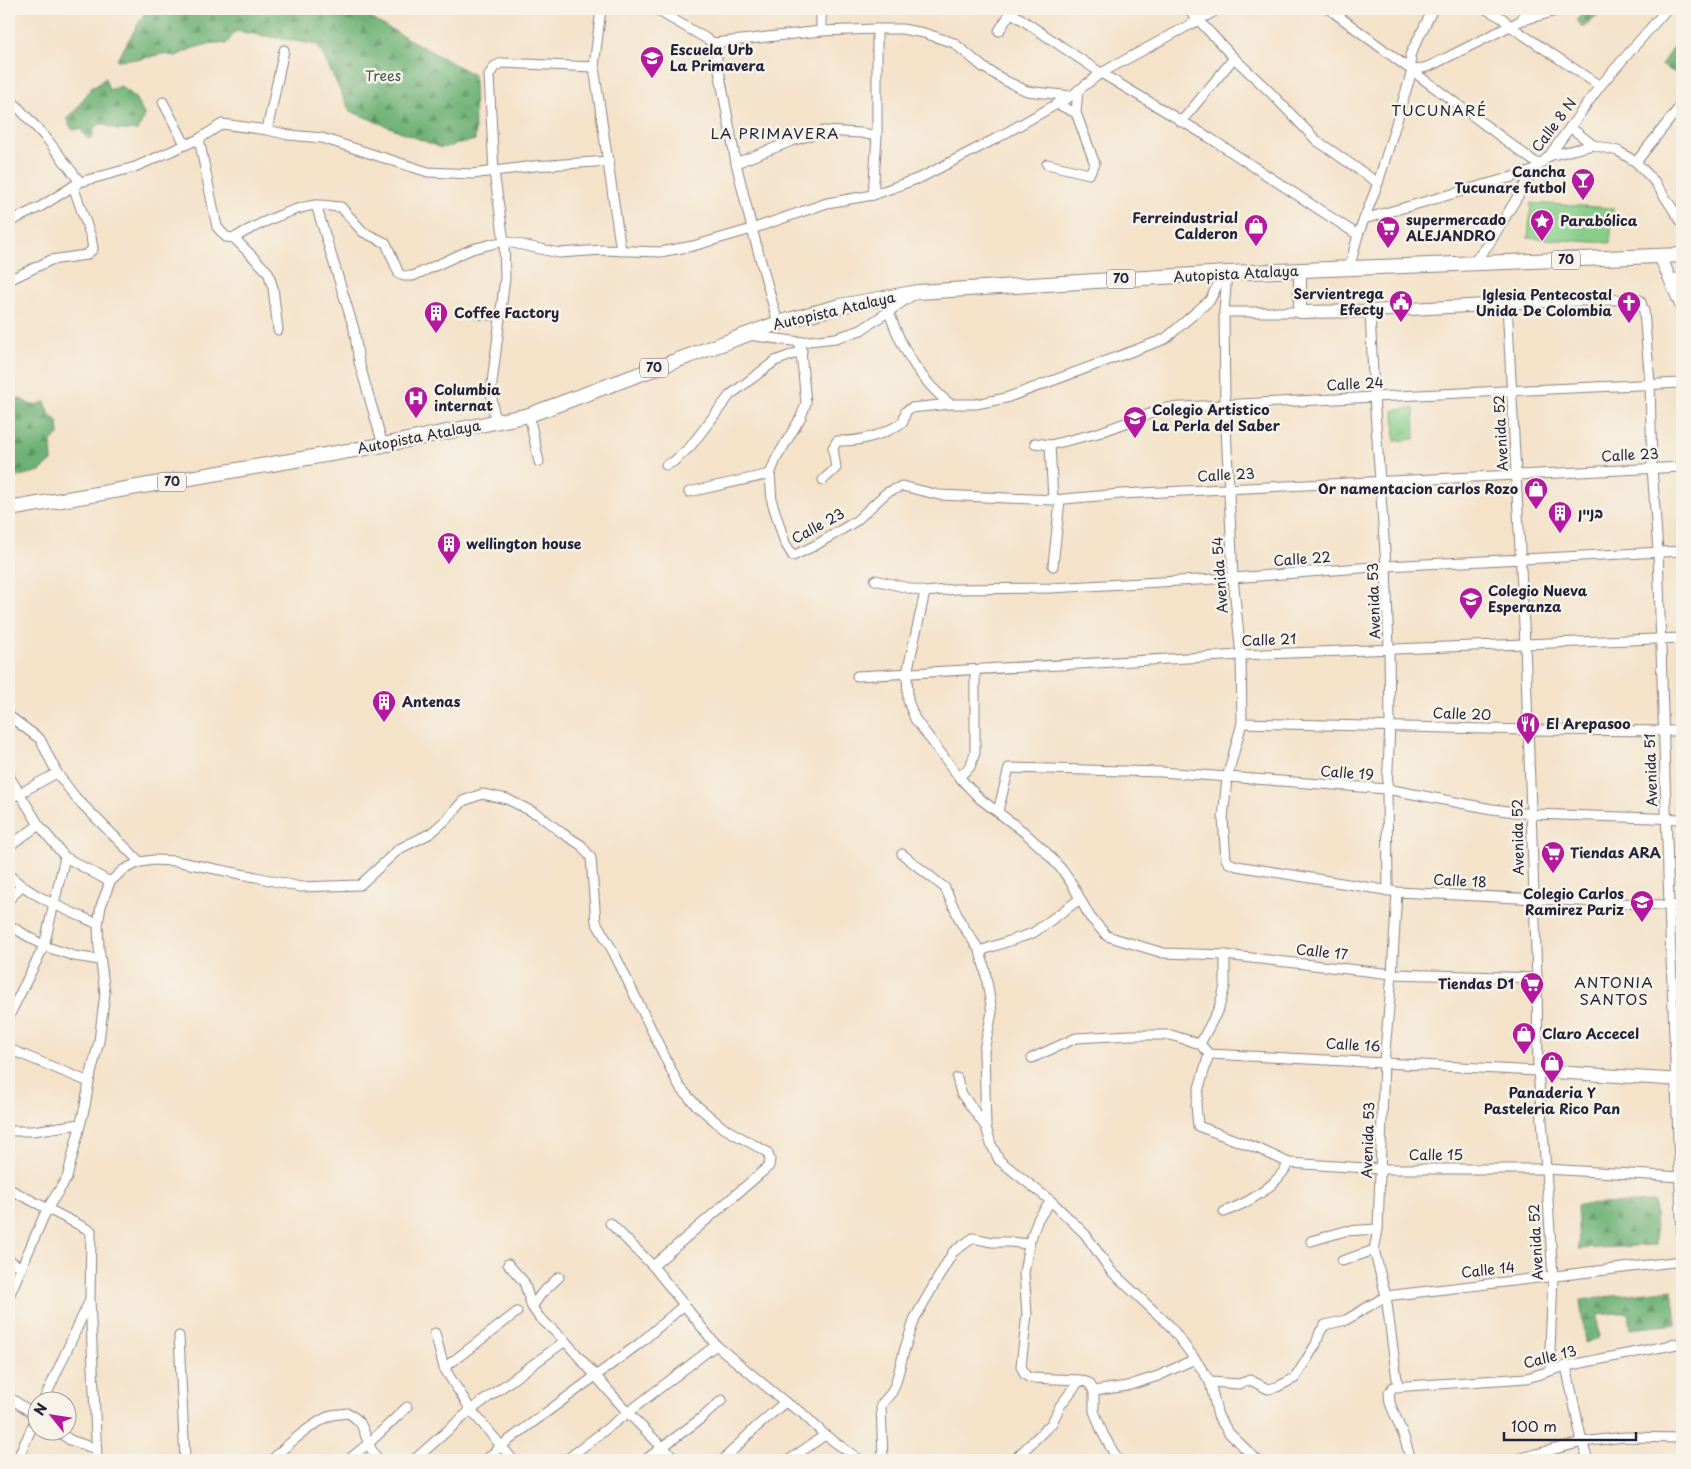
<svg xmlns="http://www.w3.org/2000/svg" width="1691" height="1469" viewBox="0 0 1691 1469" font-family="'Playpen Sans','Playpen Sans Hebrew',sans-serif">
<defs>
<pattern id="forest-firs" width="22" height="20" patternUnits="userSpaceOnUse" patternTransform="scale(1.25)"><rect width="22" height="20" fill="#6db175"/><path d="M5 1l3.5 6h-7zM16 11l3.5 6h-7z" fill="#599061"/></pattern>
<pattern id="park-crowns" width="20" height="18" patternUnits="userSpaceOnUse" patternTransform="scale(1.25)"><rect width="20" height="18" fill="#87ce89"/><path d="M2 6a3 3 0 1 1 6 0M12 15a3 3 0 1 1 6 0" fill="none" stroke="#74b177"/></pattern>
</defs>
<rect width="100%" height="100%" fill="#f7f3e8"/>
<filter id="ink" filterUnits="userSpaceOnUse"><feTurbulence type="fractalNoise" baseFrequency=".02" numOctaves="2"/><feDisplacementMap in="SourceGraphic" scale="10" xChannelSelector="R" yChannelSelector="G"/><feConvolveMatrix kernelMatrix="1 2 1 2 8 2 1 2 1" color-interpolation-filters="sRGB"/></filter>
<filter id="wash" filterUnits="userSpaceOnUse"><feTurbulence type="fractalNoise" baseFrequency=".0096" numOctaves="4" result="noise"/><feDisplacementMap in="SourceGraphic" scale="20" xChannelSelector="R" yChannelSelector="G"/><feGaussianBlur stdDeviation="1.12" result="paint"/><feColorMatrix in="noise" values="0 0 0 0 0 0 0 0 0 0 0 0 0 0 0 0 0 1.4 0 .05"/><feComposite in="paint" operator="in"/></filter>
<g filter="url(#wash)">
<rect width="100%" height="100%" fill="#f4e2c9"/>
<g fill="url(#forest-firs)" stroke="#486a58">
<polygon points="147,9 354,9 474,75 475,140 441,148 350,111 318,45 236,31 226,44 214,43 193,48 176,56 162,54 141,59 117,60"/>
<polygon points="1584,9 1604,9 1583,28 1577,20"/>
<polygon points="1679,43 1682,45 1682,63 1677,69 1681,73 1679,75 1661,65 1675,44"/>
<polygon points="105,78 109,90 121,86 136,99 145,116 138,130 117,130 104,124 97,125 93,131 93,137 89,139 86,137 81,129 73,130 69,125 69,121 66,119 74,112 92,87 96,86"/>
<path d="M14,397C30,400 24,409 45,402L50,415L58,422L59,435L51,442L52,461L40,471L19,476L9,481V403Z"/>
<polygon points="1655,1202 1656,1245 1579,1249 1577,1205"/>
<polygon points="1672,1289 1676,1324 1630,1329 1628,1312 1597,1315 1599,1337 1585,1343 1580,1300"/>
</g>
<polygon fill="url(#park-crowns)" stroke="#547862" points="1414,408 1415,439 1395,441 1394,410"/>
<polygon fill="#87ce89" stroke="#547862" points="1531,203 1613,208 1610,243 1528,238"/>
</g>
<g filter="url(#ink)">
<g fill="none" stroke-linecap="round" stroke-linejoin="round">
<g stroke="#8b8282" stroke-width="11">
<g id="street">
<polyline points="601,9 594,67 621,251"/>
<polyline points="655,9 714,43 821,31 877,29 902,29 924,33 954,43 983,67 1006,81 1027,91 1071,96"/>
<polyline points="1006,9 1101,73 1210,138 1358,235"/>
<polyline points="1188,9 1234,58 1270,92 1316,140 1378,183"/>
<polyline points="1329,9 1539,165"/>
<polyline points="1486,9 1502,18 1510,26 1600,86"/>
<polyline points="1520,21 1563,9"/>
<polyline points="821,31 821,17 824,9"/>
<polyline points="999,31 1011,12"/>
<polyline points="714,43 736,163 752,229 778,323"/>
<polyline points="1412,71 1430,66 1520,21 1527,9"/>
<polyline points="163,102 185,144"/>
<polyline points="14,103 47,139 80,182"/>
<polyline points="1076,113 1078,90"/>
<polyline points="1181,122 1234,58"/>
<polyline points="1570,127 1593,145"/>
<polyline points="267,130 284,50"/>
<polyline points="199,139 217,227 226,237 234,238 268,272 273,288 278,330"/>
<polyline points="1549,156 1593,145 1618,151 1636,162 1655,182 1682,223"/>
<polyline points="1636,162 1682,104"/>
<polyline points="736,163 792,141 824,131 861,133 877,136"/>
<polyline points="1047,164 1089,174 1095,164 1076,113 1057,104"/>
<polyline points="873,195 877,136 877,29"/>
<polyline points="316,205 354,329 359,362 383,445"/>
<polyline points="1364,219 1533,171"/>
<polyline points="9,222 40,207 80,182 135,167 199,139 222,124 267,130 289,135 322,138 428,172 472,174 534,166 609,161"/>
<path d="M234,238C254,226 295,206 318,205C326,205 334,207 341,207L363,232L386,243L399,274L404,276H413L472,249L504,241L559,253L603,250L660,252L693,246L752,229L827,203L873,195L922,177L997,138L1071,96L1101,73L1219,9"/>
<polyline points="1472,264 1489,244 1533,171 1549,156 1600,86 1667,9"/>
<polyline points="1349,269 1358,235 1378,183 1412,71 1410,55 1433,9"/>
<polyline points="1227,273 1224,312 1225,405 1233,578 1241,655 1242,723 1227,778 1223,819 1226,859 1229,863 1237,866 1397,892 1682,906"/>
<polyline points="9,280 51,260 86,255 93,249 91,237 73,186"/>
<polyline points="1672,280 1682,276"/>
<polyline points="1370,311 1374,397 1386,566 1389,649 1390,726 1387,789 1388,891"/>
<path d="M889,312C901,348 920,380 950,404"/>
<polyline points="1224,312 1300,312"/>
<polyline points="478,314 500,316"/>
<polyline points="748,335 800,342 836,338 861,330 913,295"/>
<polyline points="800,342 806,403 801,417 776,459 770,474 772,502 785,543 793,556 816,545 856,521 886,493 902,486 939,495 1053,500 1121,494 1682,467"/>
<polyline points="529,415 539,462"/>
<polyline points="495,422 491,391 505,278 504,241 494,172 489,75 495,66 502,63 594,67"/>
<polyline points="1035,443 1050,445 1098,433 1166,408 1374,397 1682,383"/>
<polyline points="1050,445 1053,500"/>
<polyline points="666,465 673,462 690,447 730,395 775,361 802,351"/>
<path d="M823,480L836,468L833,448L837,441C860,442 884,435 903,422L906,411L911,408L950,404H976L1006,398L1165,339L1210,300L1223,274"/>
<polyline points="689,492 770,474"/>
<polyline points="1053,566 1060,500"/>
<polyline points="875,580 925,592 956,589 1051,588 1233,578 1386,566 1682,551"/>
<polyline points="925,592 907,673 908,701 915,719 959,777 979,798 1024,832 1046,852 1063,871 1072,884 1090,917 1107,936 1163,953 1225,955 1392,974 1537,978"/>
<polyline points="857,676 1241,655 1682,638"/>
<polyline points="9,716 40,739 57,773 76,798 140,862"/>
<polyline points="1242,723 1528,730 1682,731"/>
<polyline points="9,776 39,825 65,857 110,882"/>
<polyline points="959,777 970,767 975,753 975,670"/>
<polyline points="9,799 57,773"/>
<polyline points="998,811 1009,768 1161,772 1387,789 1492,809 1531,814 1682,819"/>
<polyline points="9,846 39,825"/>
<polyline points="902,854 945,888 961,923 980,951 985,970 992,1012 984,1050 986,1127 991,1144 999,1160 1051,1201 1085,1234 1111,1271 1169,1325 1195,1359 1210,1382 1218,1416 1229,1433 1257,1460"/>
<path d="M9,875C34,898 67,910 98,924"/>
<polyline points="1397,892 1392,974 1384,1062 1378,1229 1374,1250 1386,1296 1398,1387"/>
<polyline points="9,900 21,886"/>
<polyline points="9,925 44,946 74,956 100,960"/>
<polyline points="980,951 1033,933 1080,899"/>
<polyline points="9,1016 44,946 65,857"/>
<polyline points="1200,1044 1219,1008 1225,986 1225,955"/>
<polyline points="9,1049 89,1082"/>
<polyline points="1209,1054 1199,1088 1196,1105 1198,1126 1259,1149 1289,1163 1381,1169 1546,1169 1682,1177"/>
<polyline points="1032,1058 1076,1038 1131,1035 1171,1035 1200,1044 1209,1054 1538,1071"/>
<polyline points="957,1078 961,1093 986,1127"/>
<polyline points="9,1131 33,1131 80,1124"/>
<polyline points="9,1189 91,1231 90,1299 97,1460"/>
<polyline points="1051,1201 1038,1219 1029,1244 1024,1273 1027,1314 1021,1366 1025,1375 1030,1378 1080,1380 1089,1383 1094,1391 1127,1386 1158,1376 1195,1359"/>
<path d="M1224,1212C1250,1202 1275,1188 1289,1163"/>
<polyline points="610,1223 653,1266 716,1345 785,1402 801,1412 825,1435 860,1460"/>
<polyline points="1311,1241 1345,1231 1378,1229"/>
<polyline points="9,1260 22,1268"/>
<polyline points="1342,1261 1374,1250"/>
<polyline points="508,1264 524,1282 532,1307 539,1317 565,1341 629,1414 662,1447 678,1460"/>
<polyline points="9,1296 47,1209 67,1178 85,1106 89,1082 99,1041 105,993 99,948 98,924 101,906 110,882 123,870 140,862 154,860 175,861 256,877 300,887 360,885 399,849 431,833 448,818 463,801 482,794 507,799 539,815 562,833 581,845 591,858 596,922 614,953 679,1086 695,1104 722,1127 767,1152 770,1159 769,1166 653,1266"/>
<polyline points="532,1307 541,1294 559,1277"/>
<polyline points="435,1333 444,1368 471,1410 513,1460"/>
<polyline points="179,1336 185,1460"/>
<polyline points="1566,1366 1582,1442 1588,1460"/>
<polyline points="444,1368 517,1312"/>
<polyline points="1552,1370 1550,1349 1553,1277 1546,1169 1538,1071 1537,978 1525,644 1507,304 1634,299 1640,300 1644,311 1650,384 1652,467 1658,551 1669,906 1682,1240"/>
<polyline points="1210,1382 1239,1384 1250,1380 1268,1389 1277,1387 1295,1378 1316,1344 1320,1332 1325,1325 1346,1320 1386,1296 1682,1261"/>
<polyline points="1094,1391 1094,1411 1103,1434 1118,1460"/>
<polyline points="9,1397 38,1417"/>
<polyline points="43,1402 89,1302"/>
<polyline points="59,1432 70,1440 96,1449"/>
<polyline points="17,1460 38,1414"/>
<path d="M272,1460C285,1446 314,1422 332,1415C337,1414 343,1414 348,1413C363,1422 362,1427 368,1442C370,1448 374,1454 378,1460"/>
<polyline points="348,1460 368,1444 407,1407"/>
<polyline points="414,1460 471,1410 565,1341"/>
<polyline points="486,1460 501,1446 640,1343 684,1305"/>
<polyline points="566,1460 716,1345"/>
<polyline points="645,1460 703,1417 722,1400"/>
<polyline points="723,1460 754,1429 785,1402"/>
<polyline points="789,1460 825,1435"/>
<polyline points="883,1460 881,1405 892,1392 896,1382 905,1348 915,1318 953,1252 973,1238 992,1242 1010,1242 1029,1244"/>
<polyline points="1014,1460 1052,1423 1060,1406 1080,1380"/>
<polyline points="1411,1460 1404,1437 1390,1403 1389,1393 1393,1387 1527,1378 1566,1366 1682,1343"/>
<polyline points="1513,1460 1582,1442 1625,1437 1682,1438"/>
</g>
</g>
<g stroke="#8b8282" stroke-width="14">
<g id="secondary">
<polyline points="1660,256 1682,307"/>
<polyline points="1300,271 1300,312 1370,311 1507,304"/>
<polyline points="1538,1071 1682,1080"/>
</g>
</g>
<g stroke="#8b8282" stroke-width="16">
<polyline id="primary" points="9,509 383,445 529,415 778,323 840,306 918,292 1227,273 1682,255"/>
</g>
<use href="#street" stroke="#fff" stroke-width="9"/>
<use href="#secondary" stroke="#fff" stroke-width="12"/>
<use href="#primary" stroke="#fff" stroke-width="14"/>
</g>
</g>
<defs>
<g id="school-pin" transform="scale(1.25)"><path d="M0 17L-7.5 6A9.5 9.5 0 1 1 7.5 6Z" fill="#b5179e" stroke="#f7f3e8"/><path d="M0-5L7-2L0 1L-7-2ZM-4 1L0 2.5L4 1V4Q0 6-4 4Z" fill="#fff"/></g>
<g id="bar-pin" transform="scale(1.25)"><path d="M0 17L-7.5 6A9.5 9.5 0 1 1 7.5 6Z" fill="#b5179e" stroke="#f7f3e8"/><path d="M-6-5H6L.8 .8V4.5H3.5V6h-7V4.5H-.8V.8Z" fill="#fff"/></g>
<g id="sight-pin" transform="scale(1.25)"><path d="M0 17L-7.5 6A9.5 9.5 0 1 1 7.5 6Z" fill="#b5179e" stroke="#f7f3e8"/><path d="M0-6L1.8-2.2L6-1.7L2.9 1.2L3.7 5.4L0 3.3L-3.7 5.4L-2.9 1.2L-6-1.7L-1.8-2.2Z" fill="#fff"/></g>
<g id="shop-pin" transform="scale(1.25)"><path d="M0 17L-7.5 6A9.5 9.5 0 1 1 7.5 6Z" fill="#b5179e" stroke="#f7f3e8"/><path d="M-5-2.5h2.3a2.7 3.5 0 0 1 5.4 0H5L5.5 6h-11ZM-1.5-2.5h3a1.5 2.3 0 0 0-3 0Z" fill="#fff"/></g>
<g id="supermarket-pin" transform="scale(1.25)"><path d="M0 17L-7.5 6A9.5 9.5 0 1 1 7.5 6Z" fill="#b5179e" stroke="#f7f3e8"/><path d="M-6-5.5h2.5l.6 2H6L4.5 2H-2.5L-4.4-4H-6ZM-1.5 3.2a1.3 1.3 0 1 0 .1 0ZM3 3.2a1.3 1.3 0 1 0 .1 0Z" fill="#fff"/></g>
<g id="civic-pin" transform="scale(1.25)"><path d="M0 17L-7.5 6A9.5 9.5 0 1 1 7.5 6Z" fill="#b5179e" stroke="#f7f3e8"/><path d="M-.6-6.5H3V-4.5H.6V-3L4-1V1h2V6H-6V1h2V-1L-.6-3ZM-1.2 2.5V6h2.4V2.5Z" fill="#fff"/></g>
<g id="church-pin" transform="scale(1.25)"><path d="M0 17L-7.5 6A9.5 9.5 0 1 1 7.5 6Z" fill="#b5179e" stroke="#f7f3e8"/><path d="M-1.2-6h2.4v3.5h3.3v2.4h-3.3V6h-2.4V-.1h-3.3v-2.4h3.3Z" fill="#fff"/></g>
<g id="building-pin" transform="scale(1.25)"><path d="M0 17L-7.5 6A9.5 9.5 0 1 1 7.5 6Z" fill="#b5179e" stroke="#f7f3e8"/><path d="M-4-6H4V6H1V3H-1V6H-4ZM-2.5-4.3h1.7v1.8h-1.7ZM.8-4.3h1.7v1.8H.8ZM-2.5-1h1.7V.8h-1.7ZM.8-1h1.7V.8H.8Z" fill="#fff"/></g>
<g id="hospital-pin" transform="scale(1.25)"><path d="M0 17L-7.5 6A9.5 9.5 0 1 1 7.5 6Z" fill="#b5179e" stroke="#f7f3e8"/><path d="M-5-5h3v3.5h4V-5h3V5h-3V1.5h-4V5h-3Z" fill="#fff"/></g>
<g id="restaurant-pin" transform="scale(1.25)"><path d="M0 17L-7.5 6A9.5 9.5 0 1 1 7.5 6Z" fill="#b5179e" stroke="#f7f3e8"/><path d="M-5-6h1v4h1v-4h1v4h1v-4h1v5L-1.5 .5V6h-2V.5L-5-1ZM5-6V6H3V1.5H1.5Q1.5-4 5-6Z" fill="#fff"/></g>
</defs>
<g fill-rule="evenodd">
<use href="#school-pin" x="652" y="58"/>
<use href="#bar-pin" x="1583" y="180"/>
<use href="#sight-pin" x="1542" y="221"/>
<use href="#shop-pin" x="1256" y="226"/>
<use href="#supermarket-pin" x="1388" y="228"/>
<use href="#civic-pin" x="1401" y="302"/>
<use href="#church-pin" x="1629" y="303"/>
<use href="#building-pin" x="436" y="313"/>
<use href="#hospital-pin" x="416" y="398"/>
<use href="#school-pin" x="1135" y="418"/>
<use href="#shop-pin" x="1536" y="489"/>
<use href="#building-pin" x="1560" y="513"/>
<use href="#building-pin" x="449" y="544"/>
<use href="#school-pin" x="1471" y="599"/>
<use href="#building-pin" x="384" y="702"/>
<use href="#restaurant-pin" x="1528" y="724"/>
<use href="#supermarket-pin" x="1553" y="853"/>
<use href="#school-pin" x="1642" y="902"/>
<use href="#supermarket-pin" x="1532" y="984"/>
<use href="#shop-pin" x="1524" y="1034"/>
<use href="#shop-pin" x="1552" y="1063"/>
</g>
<g text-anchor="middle" stroke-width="5" stroke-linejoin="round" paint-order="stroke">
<g fill="#f7f3e8" stroke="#62616f" stroke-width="1">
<rect x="1552" y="250.5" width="28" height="19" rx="4"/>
<rect x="1107" y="269.5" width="28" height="19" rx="4"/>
<rect x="640" y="358.5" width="28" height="19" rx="4"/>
<rect x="158" y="472.5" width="28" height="19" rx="4"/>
</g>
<g font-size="12" font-weight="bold" fill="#22223b">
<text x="1566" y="264">70</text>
<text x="1121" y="283">70</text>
<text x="654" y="372">70</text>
<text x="172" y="486">70</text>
</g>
<g font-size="14" font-weight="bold" fill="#22223b" stroke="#f7f3e8" text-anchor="start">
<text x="670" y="55">Escuela Urb<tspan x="670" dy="16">La Primavera</tspan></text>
<text x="1566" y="177" text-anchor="end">Cancha<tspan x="1566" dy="16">Tucunare futbol</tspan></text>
<text x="1238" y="223" text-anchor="end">Ferreindustrial<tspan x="1238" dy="16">Calderon</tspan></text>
<text x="1406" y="225">supermercado<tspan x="1406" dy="16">ALEJANDRO</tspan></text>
<text x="1560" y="226">Parabólica</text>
<text x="1384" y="299" text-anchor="end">Servientrega<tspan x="1384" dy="16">Efecty</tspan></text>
<text x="1612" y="300" text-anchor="end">Iglesia Pentecostal<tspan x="1612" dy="16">Unida De Colombia</tspan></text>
<text x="454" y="318">Coffee Factory</text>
<text x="434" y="395">Columbia<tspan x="434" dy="16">internat</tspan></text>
<text x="1152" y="415">Colegio Artistico<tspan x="1152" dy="16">La Perla del Saber</tspan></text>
<text x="1518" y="494" text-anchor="end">Or namentacion carlos Rozo</text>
<text x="1578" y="518">בניין</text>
<text x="466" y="549">wellington house</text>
<text x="1488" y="596">Colegio Nueva<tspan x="1488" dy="16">Esperanza</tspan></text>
<text x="402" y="707">Antenas</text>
<text x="1546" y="729">El Arepasoo</text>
<text x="1570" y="858">Tiendas ARA</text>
<text x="1624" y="899" text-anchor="end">Colegio Carlos<tspan x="1624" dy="16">Ramirez Pariz</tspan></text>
<text x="1514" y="989" text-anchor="end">Tiendas D1</text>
<text x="1542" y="1039">Claro Accecel</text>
<text x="1552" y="1098" text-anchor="middle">Panaderia Y<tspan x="1552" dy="16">Pasteleria Rico Pan</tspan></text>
</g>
<g font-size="14" fill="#405652" stroke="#f7f3e8">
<text x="383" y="81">Trees</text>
</g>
<g font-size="14" fill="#22223b" stroke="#f7f3e8">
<text transform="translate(1554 125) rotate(-53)" y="5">Calle 8 N</text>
<text transform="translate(1236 274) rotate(-3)" y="5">Autopista Atalaya</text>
<text transform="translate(834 311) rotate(-13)" y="5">Autopista Atalaya</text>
<text transform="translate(1355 384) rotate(-3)" y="5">Calle 24</text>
<text transform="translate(1501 433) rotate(-93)" y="5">Avenida 52</text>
<text transform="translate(419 437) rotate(-11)" y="5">Autopista Atalaya</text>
<text transform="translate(1630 455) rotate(-3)" y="5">Calle 23</text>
<text transform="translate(1226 475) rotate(-3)" y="5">Calle 23</text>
<text transform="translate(818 526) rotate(-29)" y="5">Calle 23</text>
<text transform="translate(1302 559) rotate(-4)" y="5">Calle 22</text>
<text transform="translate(1220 575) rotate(-94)" y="5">Avenida 54</text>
<text transform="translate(1374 601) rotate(-92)" y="5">Avenida 53</text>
<text transform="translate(1269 640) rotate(-2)" y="5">Calle 21</text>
<text transform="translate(1462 714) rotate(2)" y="5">Calle 20</text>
<text transform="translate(1651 770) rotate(-92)" y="5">Avenida 51</text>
<text transform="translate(1347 773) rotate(4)" y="5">Calle 19</text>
<text transform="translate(1518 837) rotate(-91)" y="5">Avenida 52</text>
<text transform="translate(1460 881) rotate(3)" y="5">Calle 18</text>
<text transform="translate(1322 952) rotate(6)" y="5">Calle 17</text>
<text transform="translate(1353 1045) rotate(3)" y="5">Calle 16</text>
<text transform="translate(1368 1140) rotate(-88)" y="5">Avenida 53</text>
<text x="1436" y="1160">Calle 15</text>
<text transform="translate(1536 1242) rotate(-93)" y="5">Avenida 52</text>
<text transform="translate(1488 1270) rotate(-6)" y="5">Calle 14</text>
<text transform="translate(1550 1357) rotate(-14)" y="5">Calle 13</text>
</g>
<g font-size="15" letter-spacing="1" fill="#22223b" stroke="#f7f3e8">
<text x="1439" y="116">TUCUNARÉ</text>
<text x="775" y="139">LA PRIMAVERA</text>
<text x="1614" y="988">ANTONIA<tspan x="1614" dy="17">SANTOS</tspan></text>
</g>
</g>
<rect width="1691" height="1469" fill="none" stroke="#f7f3e8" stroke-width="30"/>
<g transform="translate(52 1416) rotate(300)"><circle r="24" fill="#f7f3e8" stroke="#a29fa3"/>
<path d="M0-4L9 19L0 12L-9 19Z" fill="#b5179e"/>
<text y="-8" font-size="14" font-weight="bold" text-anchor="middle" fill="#22223b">N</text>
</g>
<path d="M1504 1432v8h132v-8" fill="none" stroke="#22223b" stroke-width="2.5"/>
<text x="1511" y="1432" font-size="15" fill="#22223b" stroke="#f7f3e8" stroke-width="4" paint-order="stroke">100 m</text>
</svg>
